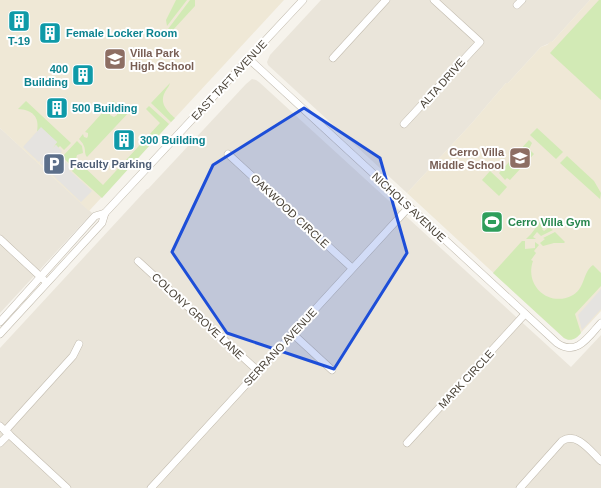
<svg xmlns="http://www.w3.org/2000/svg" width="601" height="488" viewBox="0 0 601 488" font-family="Arial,sans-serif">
<rect width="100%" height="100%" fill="#f6f3ec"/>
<g fill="#eae5da">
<polygon points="321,0 590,0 552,42 541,47 508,83 506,83 472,123 407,193 268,65 267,62 270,55"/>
<polygon points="252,79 256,80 259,82 571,367 601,335 601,488 0,488 0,348 147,189 148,189 246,84"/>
<polygon points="0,128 92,213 0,313"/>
</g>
<g fill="#efe8d6">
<polygon points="0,0 284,0 89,211 0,128"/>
<polygon points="590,0 601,0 601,311 577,337 569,340 564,338 407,193 472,123 506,83 508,83 541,47 547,45 551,41 552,42"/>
</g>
<g fill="#d2eab5">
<polygon points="176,0 187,0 167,26 166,20"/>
<polygon points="190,0 195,0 195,6 173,30 168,29"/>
<polygon points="599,0 601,0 601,100 550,53"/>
<path d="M170,83C169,87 167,88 165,92C159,103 167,111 175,118L171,122L151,103Z"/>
<path d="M26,101L71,143L64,150L60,146L58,148L56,145L52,149L57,142L41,128L37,132C40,116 32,110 18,109Z"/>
<path d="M113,101L119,105L115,110L110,112V115L114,117L117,115V112L121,108L125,111L128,107L131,110L87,157C83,152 88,148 79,139L83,134L84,137L87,138L88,136V133L85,132Z"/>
<polygon points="149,106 169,124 102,198 72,171 78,164 81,164 103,185 160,123 146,109"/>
<polygon points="537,128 563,152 556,159 530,135"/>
<polygon points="529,140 532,143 529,149 534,154 510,180 507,178 505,180 499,173"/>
<polygon points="77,141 82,146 83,153 77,155 76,159 77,162 71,169 70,164 62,157"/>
<polygon points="567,156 594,181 601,193 600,199 560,163"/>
<polygon points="490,171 507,187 499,196 482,180"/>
<polygon points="540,222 545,222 547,224 542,229 544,231 549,227 553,230 541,236 537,232 533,237 536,239 526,239 531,234"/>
<polygon points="555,232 565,242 564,243 554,243 543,246 540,243 545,239 543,238"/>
<path d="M522,241H525V249L535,248V242L539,245L534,251L536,253L531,260L533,261C524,286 550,308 573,295C586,287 582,273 593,265L601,273V286L575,314L581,333C576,339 571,342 564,338L493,273Z"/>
</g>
<g fill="#e5e3e0">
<polygon points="41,127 57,142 52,149 56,145 62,151 59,156 69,165 69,170 92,191 81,202 40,163 43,157 39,162 23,147"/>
<polygon points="601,289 601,309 582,330 578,315"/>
</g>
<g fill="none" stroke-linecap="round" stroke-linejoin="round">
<g stroke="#c2bbae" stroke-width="8">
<g id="minor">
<polyline points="517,5 522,0"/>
<polyline points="333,58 386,0"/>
<path d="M249,59L557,343C577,357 589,336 601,323"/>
<polyline points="404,124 480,42 434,0"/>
<polyline points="228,154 352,268"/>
<polyline points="0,239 44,280"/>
<polyline points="138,261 258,371"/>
<polyline points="0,322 95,216 105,213"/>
<polyline points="0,334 102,223 105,213 303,0"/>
<polyline points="293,334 332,370"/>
<polyline points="0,426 67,488"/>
<polyline points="5,431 73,356 79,344"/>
<polyline points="0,443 9,434"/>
<polyline points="407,443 525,314"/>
<polyline points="151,488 409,207"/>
<path d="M520,488L562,441C577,431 591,452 601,461"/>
</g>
</g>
<use href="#minor" stroke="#fff" stroke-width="7"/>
</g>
<path fill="#1d4ed8" fill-opacity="0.2" stroke="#1d4ed8" stroke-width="3" stroke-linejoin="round" d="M304,108L380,158L407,253L334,369L227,333L172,252L213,165Z"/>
<defs>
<g id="building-square" transform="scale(1.15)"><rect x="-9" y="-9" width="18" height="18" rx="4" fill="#0f9aa8" stroke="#fff"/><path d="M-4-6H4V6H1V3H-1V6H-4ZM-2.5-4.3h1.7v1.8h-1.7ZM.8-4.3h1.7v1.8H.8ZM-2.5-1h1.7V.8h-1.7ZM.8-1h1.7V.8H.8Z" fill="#fff"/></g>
<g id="school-square" transform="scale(1.15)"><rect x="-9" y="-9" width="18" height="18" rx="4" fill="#8d6e63" stroke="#fff"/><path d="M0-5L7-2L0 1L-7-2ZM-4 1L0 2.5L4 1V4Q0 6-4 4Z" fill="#fff"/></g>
<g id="parking-square" transform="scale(1.15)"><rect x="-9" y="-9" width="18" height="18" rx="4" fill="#5c6f8a" stroke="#fff"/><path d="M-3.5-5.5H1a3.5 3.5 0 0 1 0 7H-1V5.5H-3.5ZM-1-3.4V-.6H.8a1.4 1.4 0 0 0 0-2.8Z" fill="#fff"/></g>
<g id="stadium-square" transform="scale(1.15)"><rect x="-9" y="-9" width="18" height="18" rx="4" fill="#2e9e5b" stroke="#fff"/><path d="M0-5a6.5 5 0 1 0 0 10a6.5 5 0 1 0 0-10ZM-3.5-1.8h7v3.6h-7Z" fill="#fff"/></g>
</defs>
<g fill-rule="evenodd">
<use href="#building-square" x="19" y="21"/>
<use href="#building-square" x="50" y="33"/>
<use href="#school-square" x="115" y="59"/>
<use href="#building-square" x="83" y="75"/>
<use href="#building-square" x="57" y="108"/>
<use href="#building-square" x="124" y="140"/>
<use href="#school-square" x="520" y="158"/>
<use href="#parking-square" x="54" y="164"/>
<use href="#stadium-square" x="492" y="222"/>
</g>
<g text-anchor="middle" stroke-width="4" stroke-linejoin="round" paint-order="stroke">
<g font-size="11" font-weight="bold" fill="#0d838f" stroke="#fff" text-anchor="start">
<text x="66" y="37">Female Locker Room</text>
<text x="19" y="45" text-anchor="middle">T-19</text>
<text x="68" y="73" text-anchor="end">400<tspan x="68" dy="13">Building</tspan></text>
<text x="72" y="112">500 Building</text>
<text x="140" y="144">300 Building</text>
</g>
<g font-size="11" font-weight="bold" fill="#785e54" stroke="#fff" text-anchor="start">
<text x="130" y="57">Villa Park<tspan x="130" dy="13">High School</tspan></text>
<text x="504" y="156" text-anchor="end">Cerro Villa<tspan x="504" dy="13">Middle School</tspan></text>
</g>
<g font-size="11" fill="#4b4439" stroke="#fff">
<text transform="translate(229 80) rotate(-47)" y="4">EAST TAFT AVENUE</text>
<text transform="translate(442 83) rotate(-48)" y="4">ALTA DRIVE</text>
<text transform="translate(409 207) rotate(43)" y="4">NICHOLS AVENUE</text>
<text transform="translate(290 211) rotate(43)" y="4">OAKWOOD CIRCLE</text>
<text transform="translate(198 316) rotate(43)" y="4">COLONY GROVE LANE</text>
<text transform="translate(280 347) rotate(-47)" y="4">SERRANO AVENUE</text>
<text transform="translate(466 379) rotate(-47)" y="4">MARK CIRCLE</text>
</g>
<g font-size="11" font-weight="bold" fill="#4e5e75" stroke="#fff" text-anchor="start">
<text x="70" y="168">Faculty Parking</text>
</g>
<g font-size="11" font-weight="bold" fill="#27864d" stroke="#fff" text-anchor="start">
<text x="508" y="226">Cerro Villa Gym</text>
</g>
</g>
</svg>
